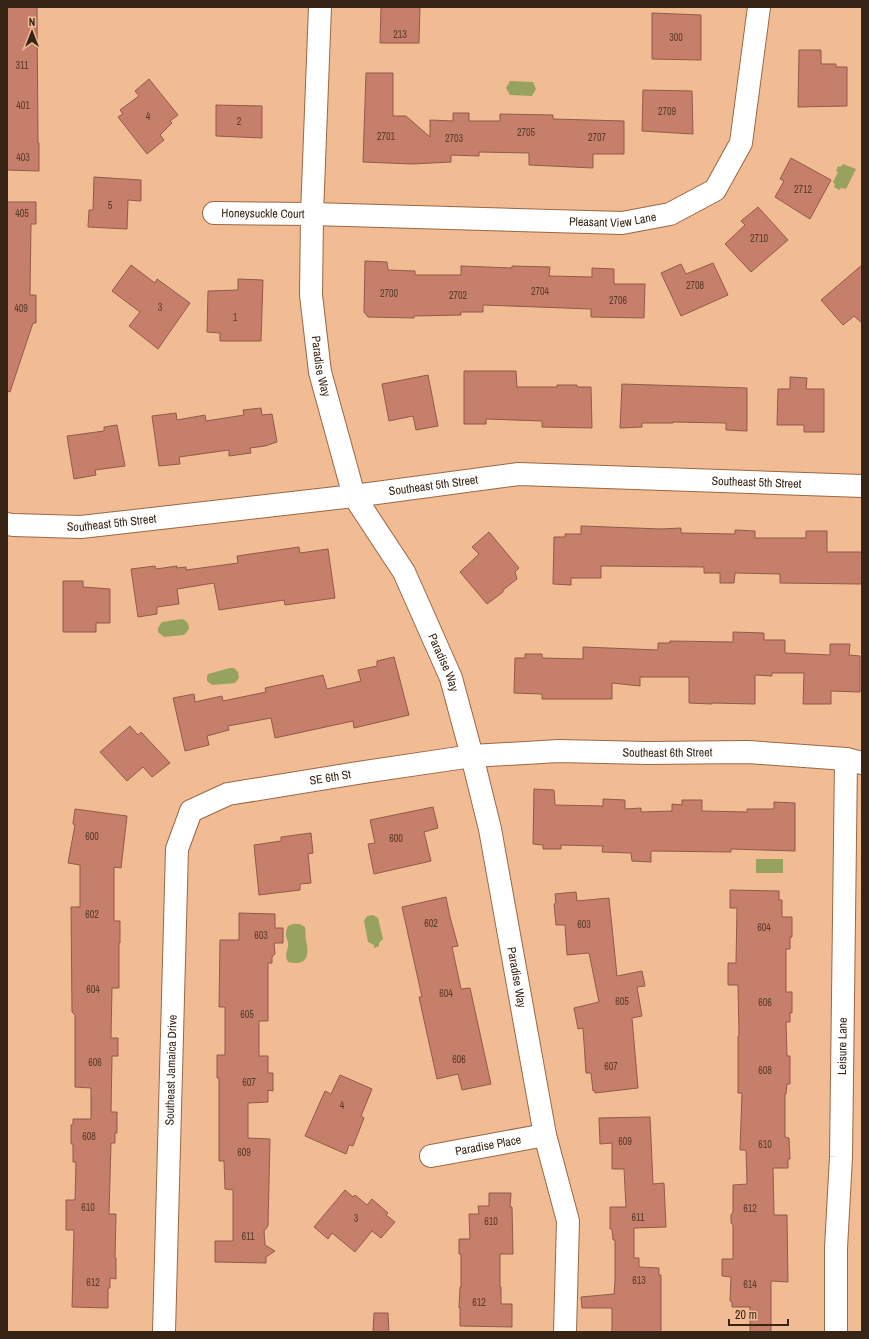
<svg xmlns="http://www.w3.org/2000/svg" width="869" height="1339" viewBox="0 0 869 1339" font-family="'Archivo Narrow',sans-serif">
<rect width="100%" height="100%" fill="#f1bb94"/>
<g fill="#96a25e">
<polygon points="510,81 533,82 536,89 532,96 510,95 506,88"/>
<polygon points="843,164 856,169 846,189 841,188 839,190 834,187 835,184 833,182 838,172 836,171 838,166 840,167"/>
<path d="M182,619C187,621 189,624 189,629L184,635L164,637L158,632V628L162,622Z"/>
<polygon points="230,668 234,668 238,672 239,678 235,683 212,685 207,681 207,676 208,674"/>
<rect x="756" y="859" width="27" height="14"/>
<polygon points="373,915 378,918 383,939 379,943 379,946 374,948 374,945 368,942 364,921 367,916"/>
<path d="M293,924H300L305,927C306,931 305,936 306,940C308,949 310,961 298,963C294,963 292,963 288,962C284,953 287,954 288,946C289,938 283,938 288,926Z"/>
</g>
<g fill="#c57f6a" stroke="#935949">
<polygon points="7,7 37,7 38,143 39,143 39,171 7,170"/>
<polygon points="381,7 420,7 419,43 380,43"/>
<polygon points="652,13 701,15 701,60 652,59"/>
<polygon points="799,50 821,50 821,64 836,64 836,67 847,67 847,106 798,107"/>
<polygon points="366,73 393,73 393,116 406,116 430,137 430,120 453,121 453,113 469,113 469,121 500,121 500,114 553,115 553,119 624,121 624,154 593,154 593,168 529,165 529,153 479,152 479,156 451,155 451,162 412,164 363,162"/>
<polygon points="149,79 178,115 170,121 172,123 160,135 164,140 147,154 118,117 123,114 120,110 139,96 135,91"/>
<polygon points="643,90 692,91 693,134 642,131"/>
<polygon points="216,105 262,106 262,138 216,136"/>
<polygon points="791,158 831,180 810,219 775,197 784,181 780,179"/>
<polygon points="94,177 141,180 141,201 128,200 127,229 88,227 89,210 93,210"/>
<polygon points="7,202 36,202 36,224 31,224 30,295 36,295 36,323 33,323 10,392 7,391"/>
<polygon points="758,207 788,240 751,272 725,244 745,225 741,221"/>
<polygon points="365,261 387,262 388,270 415,271 415,275 461,275 461,266 512,268 512,266 550,267 549,276 592,277 592,268 614,269 614,284 645,284 644,318 591,317 591,309 483,305 483,312 461,312 461,315 414,316 414,318 368,317 364,312"/>
<polygon points="713,263 728,295 681,316 661,273 681,264 686,274"/>
<polygon points="131,265 155,283 157,279 190,303 158,349 129,326 140,312 112,291"/>
<polygon points="862,265 862,323 854,316 843,325 821,300"/>
<polygon points="238,279 263,280 261,341 220,341 220,333 207,332 208,291 238,290"/>
<polygon points="464,371 516,371 517,387 557,387 557,385 577,385 577,387 591,387 592,428 542,427 542,421 486,419 486,424 464,424"/>
<polygon points="428,375 438,426 416,430 413,416 389,421 382,384"/>
<polygon points="790,377 807,378 806,389 824,389 824,432 804,432 804,425 777,425 778,389 790,389"/>
<polygon points="622,384 747,388 747,431 726,430 726,423 673,422 673,423 642,423 642,427 620,428"/>
<polygon points="261,408 262,415 272,414 277,442 265,446 250,448 251,453 229,456 229,450 179,457 180,464 159,466 152,416 176,413 177,420 205,415 206,421 244,415 243,410"/>
<polygon points="117,425 125,466 95,470 96,475 74,479 67,436 104,431 104,427"/>
<polygon points="581,526 661,529 681,528 681,533 735,534 735,530 755,531 755,538 806,538 806,531 827,531 827,552 862,552 862,584 780,583 780,574 735,573 734,583 720,583 720,573 704,573 704,567 601,566 601,578 571,578 571,585 553,584 554,537 565,537 565,534 581,534"/>
<polygon points="489,532 519,568 515,572 517,579 503,590 503,592 487,604 460,572 479,554 472,547"/>
<polygon points="299,547 300,553 328,549 335,598 285,605 284,600 219,610 214,583 177,589 179,604 157,607 157,614 138,617 131,569 155,566 156,569 177,566 177,568 186,567 186,570 238,563 237,556"/>
<polygon points="63,581 83,581 83,587 110,589 110,623 96,623 96,632 63,632"/>
<polygon points="733,632 764,633 764,640 785,640 785,653 830,655 830,644 850,644 849,655 860,656 860,692 831,691 831,704 803,704 804,673 772,673 772,676 755,675 755,704 712,703 712,704 689,703 689,677 640,677 640,686 612,683 612,699 542,699 542,694 514,693 515,658 525,658 525,654 542,654 542,658 583,659 583,647 658,650 658,643 670,643 670,641 733,642"/>
<polygon points="394,657 409,715 354,728 353,721 275,738 271,718 228,726 229,730 207,736 209,745 185,751 173,698 194,694 195,702 222,696 223,701 266,692 265,688 323,675 327,689 361,681 358,670 377,666 377,661"/>
<polygon points="130,726 138,735 141,732 170,763 152,777 143,767 127,781 100,752"/>
<polygon points="534,789 554,790 555,805 603,806 603,799 625,800 625,809 641,808 641,812 672,811 672,804 682,805 682,800 702,800 702,811 747,812 747,809 774,809 774,802 795,803 795,851 731,849 731,852 651,851 651,862 632,861 631,853 602,852 603,846 561,845 561,849 543,849 543,845 533,844"/>
<polygon points="433,807 438,828 424,832 431,861 374,874 368,844 375,843 370,820"/>
<polygon points="75,809 127,816 121,868 114,867 114,921 120,921 120,943 119,943 119,988 112,988 111,1038 118,1038 118,1056 112,1056 111,1112 117,1112 117,1133 115,1133 115,1143 111,1143 109,1214 116,1214 115,1258 116,1258 116,1279 110,1278 110,1288 108,1288 108,1308 72,1307 74,1230 66,1230 66,1200 75,1200 76,1162 73,1162 73,1144 71,1144 71,1125 73,1124 73,1119 91,1119 91,1088 75,1087 75,1015 72,1012 71,907 80,907 80,865 68,863 75,825 73,824"/>
<polygon points="311,833 313,853 308,854 311,883 300,884 300,890 259,895 254,845 281,841 281,837"/>
<polygon points="730,890 779,891 779,900 782,900 782,917 792,917 792,937 790,937 790,949 786,949 786,992 792,992 792,1013 790,1012 790,1022 786,1022 787,1056 790,1056 790,1084 787,1084 786,1094 785,1094 785,1137 789,1138 790,1159 788,1159 788,1168 773,1168 774,1215 787,1215 788,1282 771,1281 771,1332 750,1332 750,1307 732,1307 732,1302 730,1301 731,1277 722,1276 722,1259 733,1259 733,1225 731,1223 731,1215 733,1212 733,1185 747,1184 746,1150 740,1150 742,1093 738,1093 738,1036 739,1036 738,985 728,985 728,963 736,963 737,908 730,908"/>
<polygon points="576,892 577,901 609,898 617,976 642,971 645,986 637,987 642,1016 632,1018 638,1088 595,1093 595,1091 593,1091 591,1073 586,1073 583,1028 578,1029 574,1008 599,1002 589,953 567,955 565,925 556,925 554,904 556,903 555,894"/>
<polygon points="446,897 450,917 458,946 452,947 461,989 470,988 491,1084 462,1090 458,1074 437,1079 419,997 422,997 402,907"/>
<polygon points="239,913 275,914 275,928 283,928 283,943 274,943 275,954 272,957 272,963 268,963 268,1021 259,1021 259,1056 268,1056 268,1073 273,1073 273,1091 268,1090 268,1102 248,1103 248,1138 270,1139 268,1226 264,1231 265,1245 275,1251 266,1257 266,1263 215,1262 215,1241 233,1241 233,1190 225,1189 224,1161 219,1161 219,1078 217,1078 217,1055 225,1055 225,1007 219,1007 220,940 239,940"/>
<polygon points="340,1075 372,1089 361,1116 364,1118 353,1146 349,1145 346,1154 305,1136 325,1091 331,1094"/>
<polygon points="650,1117 653,1184 664,1183 666,1227 634,1228 634,1258 639,1258 639,1267 659,1268 659,1275 661,1275 661,1332 612,1332 612,1308 582,1308 581,1297 614,1294 615,1281 615,1240 613,1240 612,1229 610,1229 610,1207 626,1207 624,1169 612,1169 612,1143 600,1144 599,1118"/>
<polygon points="345,1190 353,1197 355,1195 367,1205 372,1199 388,1213 386,1215 395,1222 381,1238 372,1231 355,1252 332,1233 328,1239 314,1227"/>
<polygon points="489,1193 511,1193 510,1207 512,1207 513,1254 500,1254 500,1287 501,1287 501,1304 512,1304 512,1327 460,1326 460,1307 459,1308 460,1287 461,1287 461,1254 459,1254 459,1239 470,1239 469,1214 479,1214 478,1206 489,1206"/>
<polygon points="374,1313 388,1313 389,1332 373,1332"/>
</g>
<g fill="none" stroke-linecap="round" stroke-linejoin="round">
<g stroke="#996844" stroke-width="24">
<g id="street">
<path id="s1" d="M320,7L312,214L311,295L320,372L354,496L404,572L451,678L472,756L490,829L545,1135L568,1221L565,1332"/>
<path id="s2" d="M214,213L312,214L622,223L670,214L715,190L741,143L759,7"/>
<path id="s3" d="M7,524L13,525L81,527L354,496L519,474L862,486"/>
<path id="s4" d="M431,1156L545,1135"/>
<path id="s5" d="M164,1332L177,849L191,811L228,794L364,772L472,756L559,751L648,753L748,752L846,759L862,763"/>
<path id="s6" d="M836,1332V1248L841,1157L846,759"/>
</g>
</g>
<use href="#street" stroke="#fff" stroke-width="22"/>
</g>
<g text-anchor="middle" stroke-width="3" stroke-linejoin="round" paint-order="stroke">
<g font-size="10" fill="#5b3b2a">
<text x="400" y="38">213</text>
<text x="676" y="41">300</text>
<text x="22" y="69">311</text>
<text x="23" y="109">401</text>
<text x="667" y="115">2709</text>
<text x="148" y="120">4</text>
<text x="239" y="125">2</text>
<text x="526" y="136">2705</text>
<text x="386" y="140">2701</text>
<text x="597" y="141">2707</text>
<text x="454" y="142">2703</text>
<text x="23" y="161">403</text>
<text x="803" y="193">2712</text>
<text x="110" y="209">5</text>
<text x="22" y="217">405</text>
<text x="759" y="242">2710</text>
<text x="695" y="289">2708</text>
<text x="540" y="295">2704</text>
<text x="389" y="297">2700</text>
<text x="458" y="299">2702</text>
<text x="618" y="304">2706</text>
<text x="160" y="311">3</text>
<text x="21" y="312">409</text>
<text x="235" y="321">1</text>
<text x="92" y="840">600</text>
<text x="396" y="842">600</text>
<text x="92" y="918">602</text>
<text x="431" y="927">602</text>
<text x="584" y="928">603</text>
<text x="764" y="931">604</text>
<text x="261" y="939">603</text>
<text x="93" y="993">604</text>
<text x="446" y="997">604</text>
<text x="622" y="1005">605</text>
<text x="765" y="1006">606</text>
<text x="247" y="1018">605</text>
<text x="459" y="1063">606</text>
<text x="95" y="1066">606</text>
<text x="611" y="1070">607</text>
<text x="765" y="1074">608</text>
<text x="249" y="1086">607</text>
<text x="342" y="1109">4</text>
<text x="89" y="1140">608</text>
<text x="625" y="1145">609</text>
<text x="765" y="1148">610</text>
<text x="244" y="1156">609</text>
<text x="88" y="1211">610</text>
<text x="750" y="1212">612</text>
<text x="638" y="1221">611</text>
<text x="356" y="1222">3</text>
<text x="491" y="1225">610</text>
<text x="248" y="1240">611</text>
<text x="639" y="1284">613</text>
<text x="93" y="1286">612</text>
<text x="750" y="1288">614</text>
<text x="479" y="1306">612</text>
</g>
<g font-size="12" fill="#382414" stroke="#f1bb94">
<text dy="4" stroke="none"><textPath href="#s2" startOffset="49">Honeysuckle Court</textPath></text>
<text dy="4" stroke="none"><textPath href="#s2" startOffset="399">Pleasant View Lane</textPath></text>
<text dy="4" stroke="none"><textPath href="#s1" startOffset="360">Paradise Way</textPath></text>
<text dy="4" stroke="none"><textPath href="#s3" startOffset="753">Southeast 5th Street</textPath></text>
<text dy="4" stroke="none"><textPath href="#s3" startOffset="429">Southeast 5th Street</textPath></text>
<text dy="4" stroke="none"><textPath href="#s3" startOffset="105">Southeast 5th Street</textPath></text>
<text dy="4" stroke="none"><textPath href="#s1" startOffset="684">Paradise Way</textPath></text>
<text dy="4" stroke="none"><textPath href="#s5" startOffset="1007">Southeast 6th Street</textPath></text>
<text dy="4" stroke="none"><textPath href="#s5" startOffset="668">SE 6th St</textPath></text>
<text dy="4" stroke="none"><textPath href="#s1" startOffset="1008">Paradise Way</textPath></text>
<text dy="4" stroke="none"><textPath href="#s6" startOffset="286">Leisure Lane</textPath></text>
<text dy="4" stroke="none"><textPath href="#s5" startOffset="262">Southeast Jamaica Drive</textPath></text>
<text dy="4" stroke="none"><textPath href="#s4" startOffset="58">Paradise Place</textPath></text>
</g>
</g>
<rect width="869" height="1339" fill="none" stroke="#382414" stroke-width="16"/>
<g transform="translate(32 32)" stroke="#f1bb94" stroke-width="3" paint-order="stroke">
<path d="M0-3L7 15L0 10L-7 15Z" fill="#382414"/>
<text y="-6" font-size="11" font-weight="bold" text-anchor="middle" fill="#382414">N</text>
</g>
<path d="M729 1319v6h59v-6" fill="none" stroke="#382414" stroke-width="2"/>
<text x="735" y="1319" font-size="12" fill="#382414" stroke="#f1bb94" stroke-width="3" paint-order="stroke">20 m</text>
</svg>
